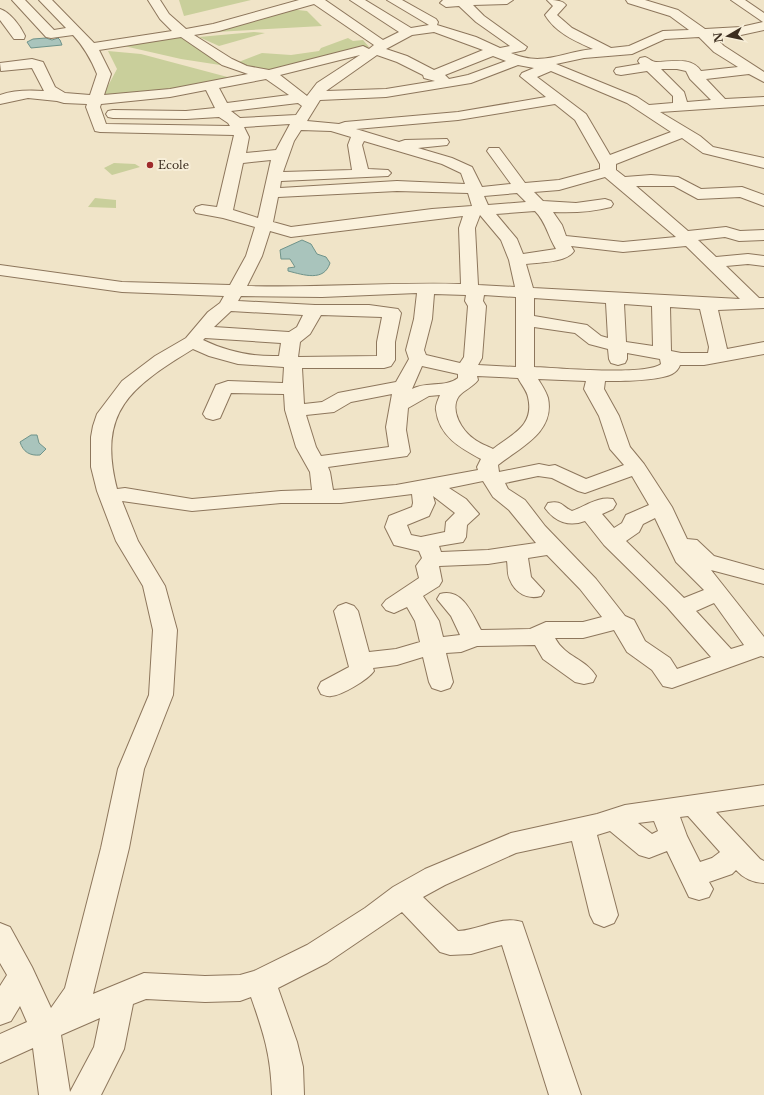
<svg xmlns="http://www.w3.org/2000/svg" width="764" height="1095" viewBox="0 0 764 1095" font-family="'Libre Baskerville',serif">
<rect width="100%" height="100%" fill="#f0e4c8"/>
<g fill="#c9cf9b">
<polygon points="179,0 251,0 184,16"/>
<polygon points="289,9 307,11 322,26 198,33"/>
<polygon points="254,32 265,33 219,46 199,37"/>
<polygon points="183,36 233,67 181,59 124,46"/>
<polygon points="348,38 353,41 363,40 369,47 269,71 236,63 262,53 291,55 319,51 321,48"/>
<polygon points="108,51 141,54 235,79 101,99 117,69"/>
<polygon points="114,163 135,164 140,167 112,175 104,168"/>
<polygon points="95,198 116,200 116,208 88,207"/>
</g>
<g fill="#a9c4bc" stroke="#6f938a">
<polygon points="46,38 52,40 58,38 60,40 62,45 31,48 27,42 33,39"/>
<path d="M302,240L311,244L317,254L326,257L330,263C324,282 304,275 288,271V268L295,267L290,259H281L280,250Z"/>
<path d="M31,435H37L39,443L46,449L40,455C30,456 23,452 20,442Z"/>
</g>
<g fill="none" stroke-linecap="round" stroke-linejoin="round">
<g stroke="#8d765c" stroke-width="2">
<g id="minor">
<path d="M12,0H25L54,30L66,28L39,0H52L94,43L172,31L160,19L148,0H160L169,14L186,29L213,24L299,0H325L383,40L399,32L350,0H365L411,28L429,25L387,0H402L436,19L438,22L437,25L476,37L500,48L510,46L476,22L459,6L446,7L440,3L443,0H513L507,4L473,5L484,16L527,47L525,50L511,53C542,67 562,52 593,49C575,41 556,33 545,15L553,6L547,0C554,0 562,0 566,5L557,15L572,28L611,48L629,46L663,31L689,30L670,16L628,3L626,0H645L678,10L705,29L741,27L763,22L731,0H745L764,13V30L741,35L713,36L724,46L764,72V82L749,74L706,79L725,99L764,97V105L660,112L700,136L713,147L764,158V168L703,153L682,138L616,164V170L625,177L651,175L678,177L701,189L742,187L764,195V206L740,197L698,199L674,186H636L688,231L726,227L740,231L764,230V240L739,241L725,237L698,240L716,257L748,254L764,256V266L748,264L726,266L759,298H764V308L718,310L727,349L764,342V354L704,365H680C679,368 676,372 672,374C658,381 622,381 605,381L604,389L619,416L630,447L644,464L672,507L687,539L697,540L714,556L764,570V584L711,570L764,637V657L761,656L672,688L663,686L652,670L627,652L614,630L583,638H555C565,657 586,659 596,676L593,682L584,684L575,682L543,659L535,645L477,646L461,652L446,653L453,682L450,688L441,691L432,688L429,682L423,657L397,665L373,668L374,671C369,679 341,696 331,696C328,697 324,695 321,694L318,688L321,682L349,667L334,611L338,606L346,603L354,606L358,611L369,652L396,649L420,642L415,621L407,607L394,613L386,610L382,605L386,600L419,578L416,566L422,558L419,551L394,545L385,527L389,516L412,507L413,503L412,494L341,503H281L192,511L122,501L138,541L165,586L177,630L173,695L144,769L129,848L93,994L144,973L205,976L240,975L254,971L307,945L365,908L393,887L425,869L511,833L597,814L625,805L764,785V805L716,812L760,859L764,861V883C754,883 743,878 736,870L732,874L709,882L713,889L709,897L699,900L689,897L667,851L649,858L639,855L610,831L597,835L618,915L614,923L604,927L594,923L590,915L572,841L516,853L445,885L423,897L458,931C479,930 502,915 522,922L581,1095H549L502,945L471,954L450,955L440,952L402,912L327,963L278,988L297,1042L303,1067L304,1095H272C271,1056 264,1034 251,997L240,1001L205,1002L146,999L133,1004L124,1049L101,1095H39L33,1048L0,1063V1034L27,1022L20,1006L11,1021L0,1025V986L7,975L0,963V923L10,927L32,967L51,1008L65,988L101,848L118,769L149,695L153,630L143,586L116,541L97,491L91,467V437L93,426L97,414L122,381L155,356L186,338L208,312L220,303L224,296L122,292L0,275V265L122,282L230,285L246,256L255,227L223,218L196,213L194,210L196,207L202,205L217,207L234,135L100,132L95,131L86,107L87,104L64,103L57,101L28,98L0,104V95C14,90 28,90 44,91L32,68L1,71L0,63L32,59L43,62L55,87L65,93L90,95L97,74C91,59 84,47 73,35L51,38L46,37ZM314,4L374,45L369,49L363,46L269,70L247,66L232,59L194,35L219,31ZM434,32L483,50L434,70L407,56L386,49L412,35ZM181,37L222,65L248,74L170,89L104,95L111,74L99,50ZM699,37L714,52L738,67L701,71C691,56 671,62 656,62C652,62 649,58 645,57L640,58L638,61L640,64L616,68L614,71L616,74L621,75L647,71L673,96V103L649,105L637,97L556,64L584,58L632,54L665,39ZM360,55L317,83L307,96L280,75ZM377,55L397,62L423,75L424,78L435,81L386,89L326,91ZM493,56L506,61L468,75L449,79L445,75ZM518,65L534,68L522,73L520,76L546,97L458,112L345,122L339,124L307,121L320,100L386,97L471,83ZM661,69H677L686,71L690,79L711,100L687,102L684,92ZM551,71L627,103L671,132L610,155L586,114L537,77ZM266,79L289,95L227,103L219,88ZM206,90L215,108L186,111L113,110L108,111L106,114L108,117L113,118L186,119L219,117L228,123L230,126L106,124L100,107L101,104L170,97ZM298,103L302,106L296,115L240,118L231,111ZM555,104L575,120L600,164V169L559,180L525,183L499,148H489L487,151L511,184L482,187L472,167L452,158L418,148L447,145L449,142L447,139L405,140L399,142L356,129L458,120ZM290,124L276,150L246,153L249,137L244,127ZM301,130L331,131L351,137L348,145L352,170L283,172L294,141ZM364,141L442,164L461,173L465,184L397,181L280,188L281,181L388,176L391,173L388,170L368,169L362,145ZM271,160L258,218L233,210L243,163ZM605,177L676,237L623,242L566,236L562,225L553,212C573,213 591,212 611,207L613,204L611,201L605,199L576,203L543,201L534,192L559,190ZM397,191L468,193L472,206L432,209L291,227L273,222L278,197ZM517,193L526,202L488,205L484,196ZM535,211C546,222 548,236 556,249L523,254L517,239L496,214ZM480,215L501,240L509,260L515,287L478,285L475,228ZM463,216L459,228L461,284C390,282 318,288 247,286L262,256L270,231L291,237ZM571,246L623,252L686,246L740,299L533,288L526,264C540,262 566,263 574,251ZM417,293L414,319L406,350L409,359L396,382L338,393L322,402L304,404L302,368H384L391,366L395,360V342L401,313L398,309L369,305H315L238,301L241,296L322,297ZM434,294L466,295L465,301L468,306L464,357L460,363L426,355L424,350L432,319ZM484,295L516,297V367L478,365L482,358L486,306L483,301ZM534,298L606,303L608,338L601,336L587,325L534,316ZM624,304L652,306L653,346L626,342ZM670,307L700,309L709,347L708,353H681L671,351ZM231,311L303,315L297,327L289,332L214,327ZM321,315L382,317L377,342V356L298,357L300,342L310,334ZM534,327L575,333L589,344L608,349L609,359L611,363L618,365L625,363L627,359V353L660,359L661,364C645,376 558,368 534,367ZM205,338L281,343L279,356C253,357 228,352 203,340ZM193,349L209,356L238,364L284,367L283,383L228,381L216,385L203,414L206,418L213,420L220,418L231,393L284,394L285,410L296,447L310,472L312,490L281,491L192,499L125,488L117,489C97,411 131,387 193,349ZM422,366L458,374V378C445,388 427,381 412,389ZM477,376L518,378C521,384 527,391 528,397C535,426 512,434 493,449C487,446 479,443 474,439C462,431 449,410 459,396C464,390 473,387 478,380ZM538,379L586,381L584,389L599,416L610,449L624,465L586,479L555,465L549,466L539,464L499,472L498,465C521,447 555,432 548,398C546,391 541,384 538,379ZM392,394L386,427L389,447L321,456L316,447L306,415L334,412L351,402ZM440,395C438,400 435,406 436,410C439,436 460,448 481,459L477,467L478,470L396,485L333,490L330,472L328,467L407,456L410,452L406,430L408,408L429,396ZM538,476L552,478L578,491L585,493L632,476L649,505L626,515L622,523L614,528L602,514L613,509L616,504L613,499C598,496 586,506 572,511C561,506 563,500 548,503L545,508C555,522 569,527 585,521L604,545L667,607L711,657L677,669L670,658L645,641L634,620L625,616L596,579L545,526L525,500L508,489L505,483ZM483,481L493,497L509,510L536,543L488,550L441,552L439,546L463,542L466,537L467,525L479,514L466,499L449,488ZM433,496L455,513L446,522L445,532L421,537L411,535L407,525L429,516L435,503ZM655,518L676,562L704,590L684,598L626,541L639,532L643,524ZM547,555L580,589L602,617L583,622H546L530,629L481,630C472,613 462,588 440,594L437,599L451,616L460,635L443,637L439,621L423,596L439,586L442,581L439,566L488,564L507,561C508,567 507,575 510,580C515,593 528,600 541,596L544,591L531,577L528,558ZM714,603L744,645L731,649L696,611ZM688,816L720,852L712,858L700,862L687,836L680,817ZM654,821L658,831L652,834L638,823ZM100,1018L94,1047L70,1092L61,1035Z"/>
<path d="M0,9C10,12 21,27 25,36L24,39H14L0,20Z"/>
</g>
</g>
<use href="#minor" fill="#faf1dc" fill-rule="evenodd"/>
</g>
<circle fill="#9e2a2b" stroke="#f7eed8" stroke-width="1.5" cx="150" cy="165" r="4"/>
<g text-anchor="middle" stroke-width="4" stroke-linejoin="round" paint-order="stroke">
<g font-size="11" fill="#3d2e20" stroke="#f7eed8" text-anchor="start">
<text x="158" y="169">Ecole</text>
</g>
</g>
<g transform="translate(728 36) rotate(261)" stroke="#f7eed8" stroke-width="3" paint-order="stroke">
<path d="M0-3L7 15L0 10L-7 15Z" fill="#3d2e20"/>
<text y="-6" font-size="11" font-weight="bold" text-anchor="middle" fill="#3d2e20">N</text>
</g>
</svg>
